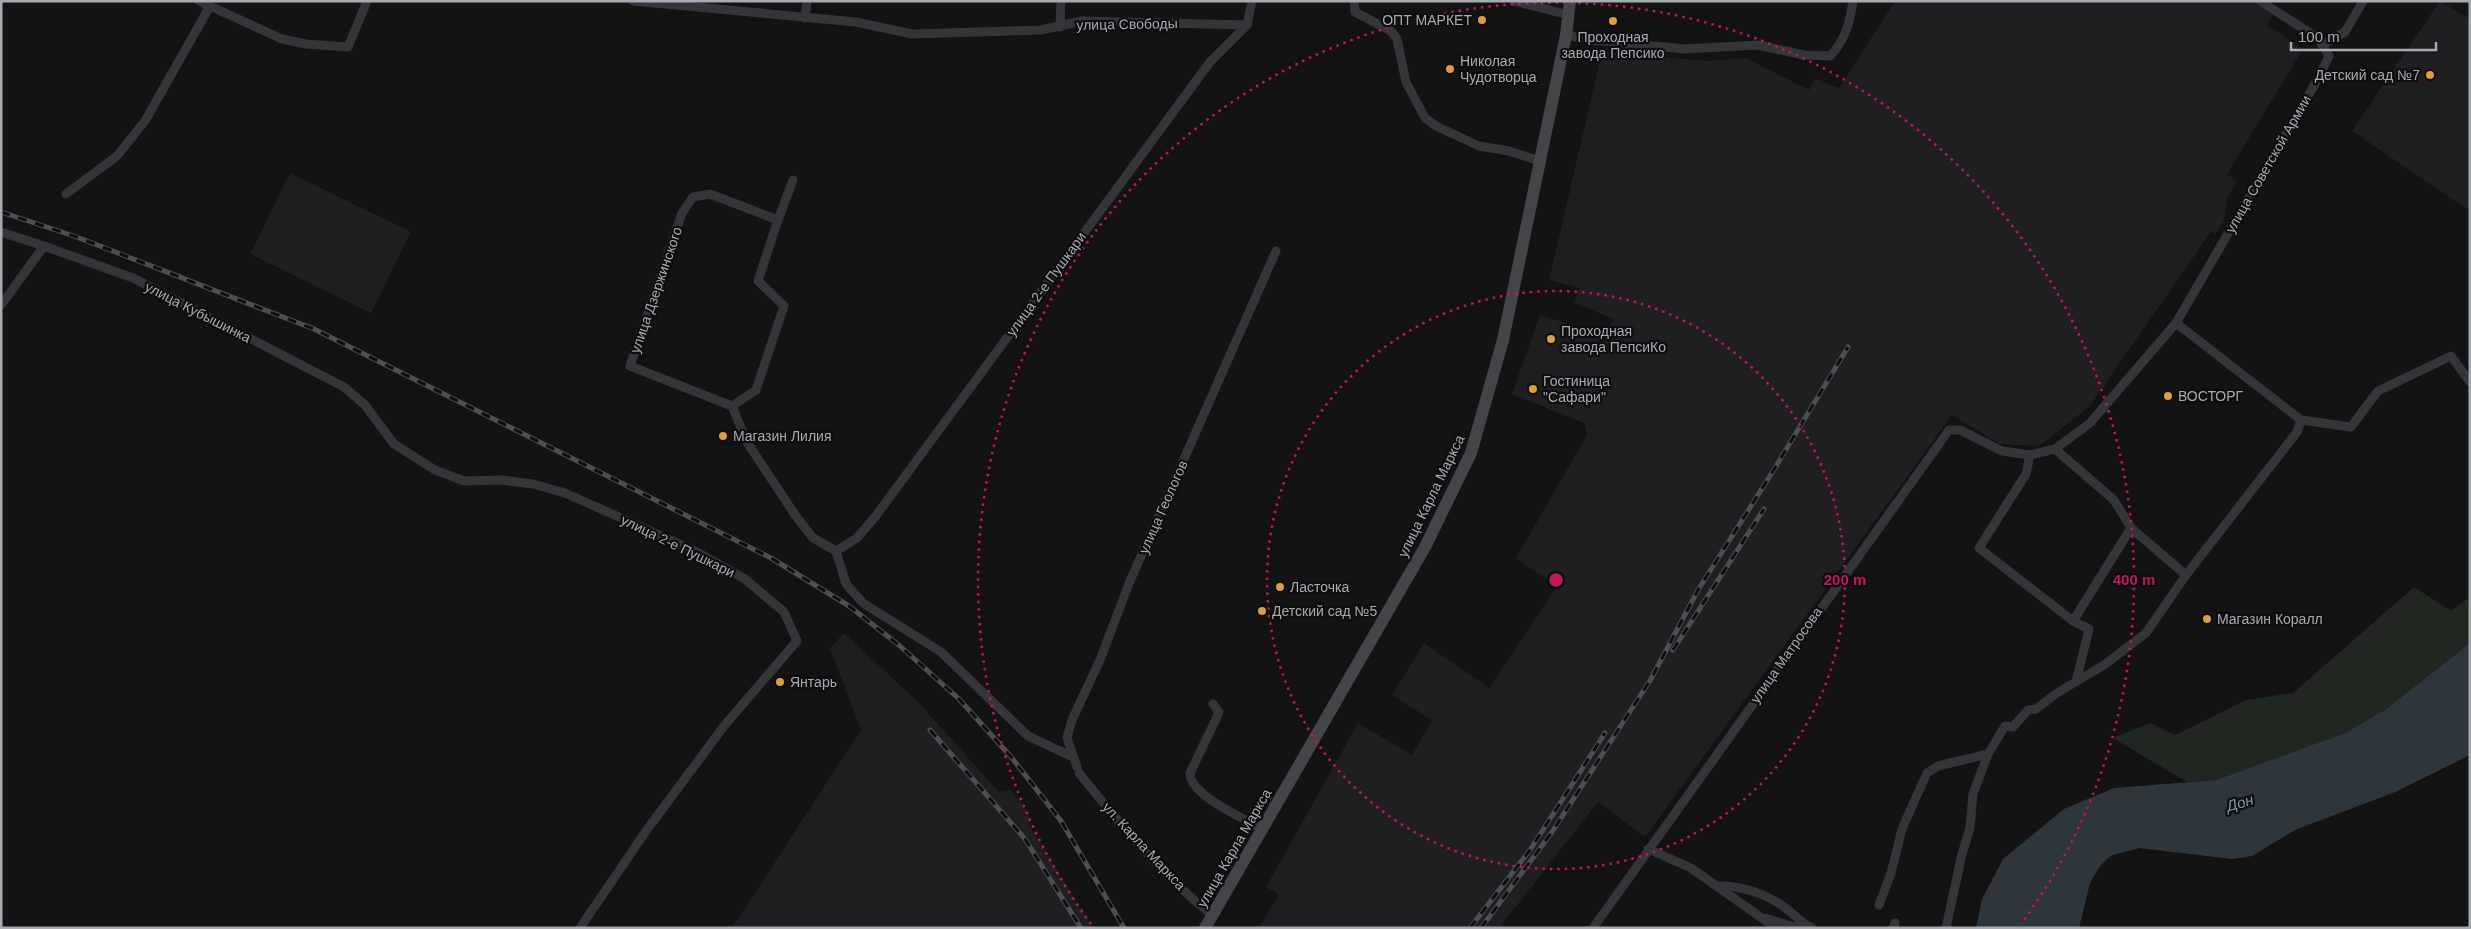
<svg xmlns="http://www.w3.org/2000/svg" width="2471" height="929" viewBox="0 0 2471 929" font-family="Helvetica,sans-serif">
<rect width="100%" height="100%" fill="#131314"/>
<g fill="#1f1f21">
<polygon points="1895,1 2251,1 2273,15 2267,25 2303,49 2227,174 2237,181 2227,199 2224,221 2215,234 2211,232 2089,407 2039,446 2000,444 1952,415 1645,837 1598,802 1499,928 1259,928 1279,894 1266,887 1358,723 1412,755 1432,720 1392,695 1424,643 1489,688 1557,586 1516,558 1587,435 1584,423 1512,394 1540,315 1604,335 1614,319 1574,303 1579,288 1549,280 1602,52 1708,61 1746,58 1809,90 1815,78 1839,88"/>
<polygon points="2440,1 2470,19 2470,211 2352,131"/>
<polygon points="290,173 411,232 371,313 250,254"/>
<polygon points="844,633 919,703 999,792 1011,790 1029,812 1029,825 1093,928 732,928 861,730 830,648"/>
</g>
<polygon fill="#202620" points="2414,587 2451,611 2470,597 2470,643 2386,709 2345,733 2216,780 2187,782 2113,738 2150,723 2175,735 2246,700 2293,693"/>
<polygon fill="#2e363c" points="2470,643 2470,755 2395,792 2295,830 2252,856 2232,859 2139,848 2110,856 2100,866 2090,883 2079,928 1976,928 1982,899 2003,859 2064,809 2114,788 2216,780 2345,733 2386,709"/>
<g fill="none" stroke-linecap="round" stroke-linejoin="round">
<g stroke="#343539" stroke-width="9">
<polyline points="199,1 282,39 306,44 348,47 367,1"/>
<polyline points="633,1 856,22 912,34 1041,30 1082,21 1247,25"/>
<polyline points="1354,1 1355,12 1391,31 1397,39 1406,82 1425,118 1436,126 1479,146 1509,151 1540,161"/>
<polyline points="1514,1 1569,15"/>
<polyline points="805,18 807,1"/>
<polyline points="1060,27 1061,1"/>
<path d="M1566,35L1593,40L1685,49L1758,45L1804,55L1830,56C1845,41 1850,22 1853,1"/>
<polyline points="2322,45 2345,32 2363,1"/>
<polyline points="66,194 117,156 145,121 210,6"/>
<polyline points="778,220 793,180"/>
<polyline points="1,232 44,246"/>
<polyline points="1,305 44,246 133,278 344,387 365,405 394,444 435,470 464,481 501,480 533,484 565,493 695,551 745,579 784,612 797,641 724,726 646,831 580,928"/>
<polyline points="2176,323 2301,420 2297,432 2186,575"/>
<polyline points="732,406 756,390 784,306 758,281 778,220 710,194 693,197 682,213 630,366 732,406 747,442 795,515 813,538 836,551"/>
<polyline points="2301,420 2351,427 2378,391 2451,356 2470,382"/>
<polyline points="2131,528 2073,621 1979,548 2026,474 2030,455 2055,449 2090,423 2176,323 2319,77 2329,56 2318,38 2260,1"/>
<polyline points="836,551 857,538 875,517 1210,62 1247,25 1252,1"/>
<polyline points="836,551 846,584 863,603 941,652 1028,736 1073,757"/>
<polyline points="2073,621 2089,629 2076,682"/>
<path d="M1213,704L1219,712L1217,717L1190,773C1189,795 1244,818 1262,829"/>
<polyline points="1077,767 1067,738 1072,720 1100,660 1130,581 1276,251"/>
<path d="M1079,773C1116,819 1166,881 1213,915"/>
<polyline points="1648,849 1691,868 1776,928"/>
<path d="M1717,886C1740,885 1768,894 1787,909C1796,916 1801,923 1812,928"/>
<polyline points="1879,905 1891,873 1902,829 1927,773 1938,766 1988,754"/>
<polyline points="1765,918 1798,928"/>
<polyline points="1593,928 1949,430 1960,430 2002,451 2030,455"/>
<polyline points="1893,928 1895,923"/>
<polyline points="1946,928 1962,854 1970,828 1973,794 1988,754 2005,726 2013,727 2028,710 2036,709 2057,693 2104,665 2146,633 2186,575 2131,528 2114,500 2055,449"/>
</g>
<polyline stroke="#434549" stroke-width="12" points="1205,928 1425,547 1471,453 1503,340 1566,35 1570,1"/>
<g stroke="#4c4e52" stroke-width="5">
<g id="rail">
<polyline points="1,212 74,236 314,329 771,558 849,606 900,646 959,699 1012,758 1061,821 1124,928"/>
<polyline points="1673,650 1764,509"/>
<polyline points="930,730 1025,839 1081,928"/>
<polyline points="1470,928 1530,850 1605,733"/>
<polyline points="1481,928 1552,832 1651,679 1698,590 1770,476 1848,347"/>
</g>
</g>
<use href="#rail" stroke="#0e0e0f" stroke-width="3" stroke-dasharray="9" stroke-linecap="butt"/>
</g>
<g fill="none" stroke="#c2185b" stroke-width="2.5" stroke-dasharray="2.5 5">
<circle cx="1556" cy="580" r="289"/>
<path d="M1091 924A578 578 0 1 1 2021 924"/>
</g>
<g fill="#dc9e43" stroke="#0e0e0f" stroke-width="2">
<circle cx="1482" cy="20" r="5"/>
<circle cx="1613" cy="21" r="5"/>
<circle cx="1450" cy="69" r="5"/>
<circle cx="2430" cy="75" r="5"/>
<circle cx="1551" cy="339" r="5"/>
<circle cx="1533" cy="389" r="5"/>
<circle cx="2168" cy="396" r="5"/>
<circle cx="723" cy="436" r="5"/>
<circle cx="1280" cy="587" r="5"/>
<circle cx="1262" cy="611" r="5"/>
<circle cx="2207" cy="619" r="5"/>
<circle cx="780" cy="682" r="5"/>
</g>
<g text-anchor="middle" stroke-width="4.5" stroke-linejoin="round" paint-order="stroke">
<g font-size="14" fill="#a6abb3" stroke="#0e0e0f" text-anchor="start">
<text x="1472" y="25" text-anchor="end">ОПТ МАРКЕТ</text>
<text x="1613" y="42" text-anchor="middle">Проходная<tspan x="1613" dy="16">завода Пепсико</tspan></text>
<text x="1460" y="66">Николая<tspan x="1460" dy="16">Чудотворца</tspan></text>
<text x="2420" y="80" text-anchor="end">Детский сад №7</text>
<text x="1561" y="336">Проходная<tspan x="1561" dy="16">завода ПепсиКо</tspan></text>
<text x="1543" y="386">Гостиница<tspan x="1543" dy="16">"Сафари"</tspan></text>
<text x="2178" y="401">ВОСТОРГ</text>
<text x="733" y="441">Магазин Лилия</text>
<text x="1290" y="592">Ласточка</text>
<text x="1272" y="616">Детский сад №5</text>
<text x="2217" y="624">Магазин Коралл</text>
<text x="790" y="687">Янтарь</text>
</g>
<g font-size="14" fill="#a6abb3" stroke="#0e0e0f">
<text transform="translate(1127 24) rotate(-1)" y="5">улица Свободы</text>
<text transform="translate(2268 164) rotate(-60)" y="5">улица Советской Армии</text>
<text transform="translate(1046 284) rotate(-54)" y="5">улица 2-е Пушкари</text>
<text transform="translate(656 290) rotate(-71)" y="5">улица Дзержинского</text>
<text transform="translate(198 312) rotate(27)" y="5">улица Кубышинка</text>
<text transform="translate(1431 496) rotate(-64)" y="5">улица Карла Маркса</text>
<text transform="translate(1163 507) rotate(-66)" y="5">улица Геологов</text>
<text transform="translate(678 546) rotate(26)" y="5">улица 2-е Пушкари</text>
<text transform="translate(1786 655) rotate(-55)" y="5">улица Матросова</text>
<text transform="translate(1144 846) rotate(47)" y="5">ул. Карла Маркса</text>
<text transform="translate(1234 848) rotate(-60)" y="5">улица Карла Маркса</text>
</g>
<g font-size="15" font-style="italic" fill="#819aab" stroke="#0e0e0f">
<text transform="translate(2240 803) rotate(-16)" y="5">Дон</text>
</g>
</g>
<circle cx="1556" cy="580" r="8" fill="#c2185b" stroke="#0e0e0f" stroke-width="2.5"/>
<g font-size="15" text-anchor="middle" font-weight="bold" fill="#c2185b" stroke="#0e0e0f" stroke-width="4.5" stroke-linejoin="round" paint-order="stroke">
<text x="1845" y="585">200 m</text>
<text x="2134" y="585">400 m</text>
</g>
<rect width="2471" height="929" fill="none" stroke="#a6abb3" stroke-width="5"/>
<path d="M2291 42v8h145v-8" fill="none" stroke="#a6abb3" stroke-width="2.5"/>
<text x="2298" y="42" font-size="15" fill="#a6abb3" stroke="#0e0e0f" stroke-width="4" paint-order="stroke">100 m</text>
</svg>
